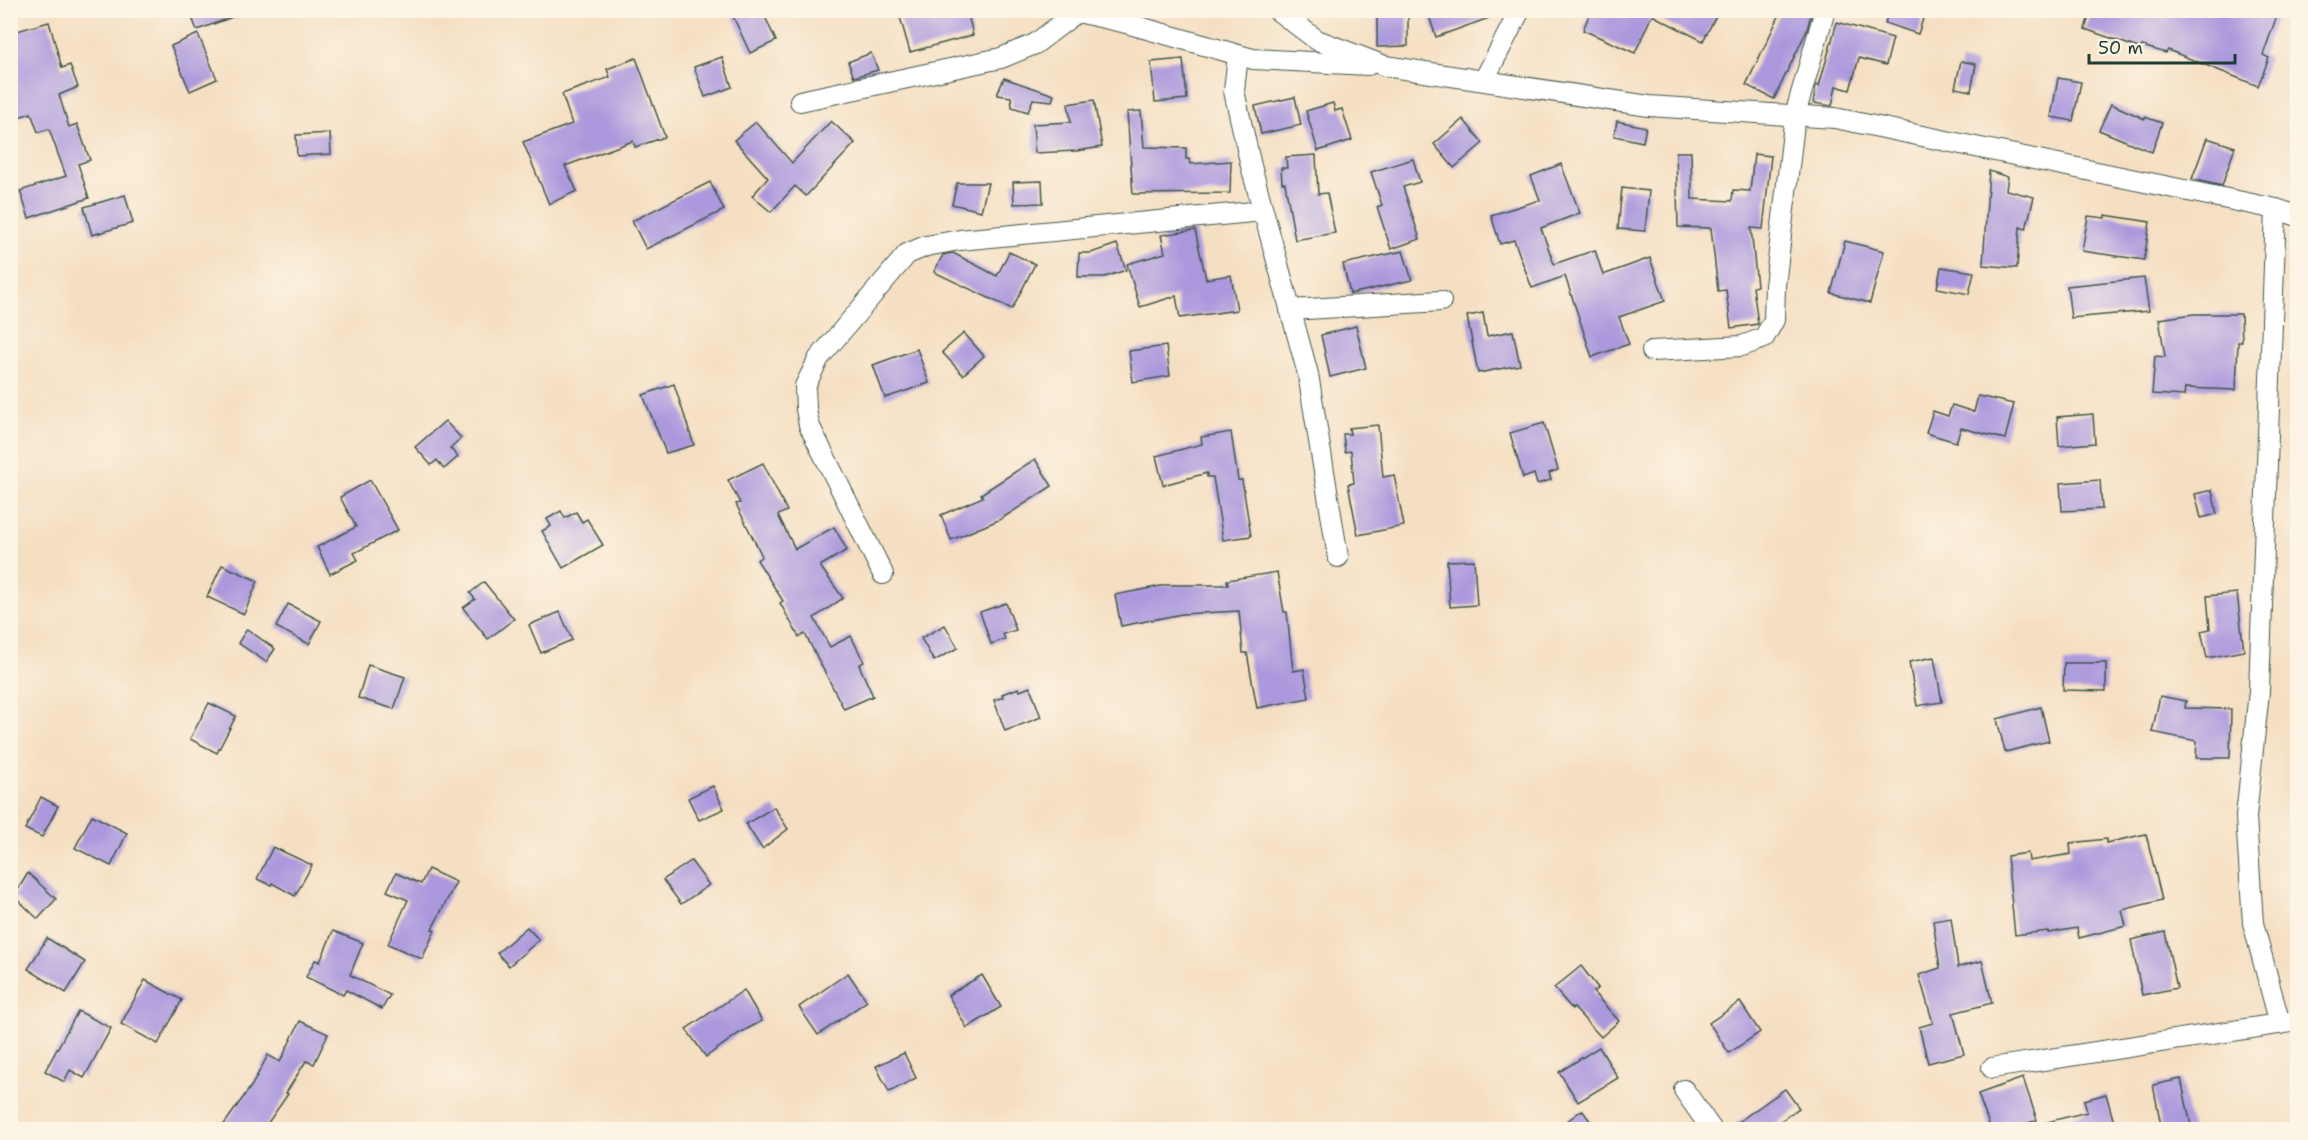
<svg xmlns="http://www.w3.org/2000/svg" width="2308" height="1140" viewBox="0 0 2308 1140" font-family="'Shantell Sans',sans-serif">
<rect width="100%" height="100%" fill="#fcf5e5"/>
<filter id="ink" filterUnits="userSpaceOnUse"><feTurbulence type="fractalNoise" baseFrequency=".0167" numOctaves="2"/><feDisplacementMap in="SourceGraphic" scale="12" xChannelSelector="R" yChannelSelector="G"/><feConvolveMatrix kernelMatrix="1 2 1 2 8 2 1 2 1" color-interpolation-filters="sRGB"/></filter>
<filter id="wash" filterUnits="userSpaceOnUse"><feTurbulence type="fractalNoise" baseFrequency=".008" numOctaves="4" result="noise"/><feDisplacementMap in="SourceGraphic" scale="24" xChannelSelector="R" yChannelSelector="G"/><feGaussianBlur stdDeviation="1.35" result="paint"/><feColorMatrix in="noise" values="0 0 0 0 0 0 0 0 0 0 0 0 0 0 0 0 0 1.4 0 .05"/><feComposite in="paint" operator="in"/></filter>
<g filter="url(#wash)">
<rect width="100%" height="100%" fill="#f5dfc2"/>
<g id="blocks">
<g fill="#ac99dd">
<polygon points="189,10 245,10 246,12 197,30"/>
<polygon points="730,10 762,10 776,41 750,53"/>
<polygon points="898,10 967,10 973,35 910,52"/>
<polygon points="1377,10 1408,10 1408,46 1377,47"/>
<polygon points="1427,10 1503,10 1503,13 1436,37"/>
<polygon points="1591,10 1719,10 1703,41 1652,15 1635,53 1583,30"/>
<polygon points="1782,10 1804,10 1811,14 1807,30 1774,99 1746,85"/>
<polygon points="1889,10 1926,10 1918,34 1885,23"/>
<polygon points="2091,10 2279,10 2263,55 2269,58 2258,86 2168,50 2166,53 2142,46 2141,49 2085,29"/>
<polygon points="49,22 62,68 70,65 78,87 59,95 69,127 77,124 90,160 78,164 89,198 29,218 20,191 66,176 49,129 38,132 31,113 10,120 10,33"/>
<polygon points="1837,22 1893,38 1886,65 1859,58 1850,90 1836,86 1832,106 1813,103 1816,85 1819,86"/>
<polygon points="198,34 217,79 190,91 171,46"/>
<polygon points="871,53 878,70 854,77 848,62"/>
<polygon points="722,57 732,87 705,97 694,67"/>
<polygon points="636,58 665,137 635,147 633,141 565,166 577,191 549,204 523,142 572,124 562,94 610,77 607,69"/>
<polygon points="1183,59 1187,99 1155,102 1151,62"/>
<polygon points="1961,61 1976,64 1971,91 1955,88"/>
<polygon points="1004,78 1054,95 1052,101 1033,99 1028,112 1012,107 1011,97 997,95"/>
<polygon points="2058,78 2081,82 2073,121 2051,117"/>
<polygon points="1295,97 1301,125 1261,134 1255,106"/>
<polygon points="1094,100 1102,147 1076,151 1035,153 1033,124 1071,122 1068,104"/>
<polygon points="1333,103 1335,111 1342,109 1352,140 1318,151 1306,111"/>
<polygon points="2111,104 2145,119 2145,117 2162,123 2152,152 2099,130"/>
<polygon points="1141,111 1144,147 1186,148 1186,159 1189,159 1190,164 1231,161 1230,193 1133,194 1127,112"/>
<polygon points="1463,119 1483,143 1454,168 1434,144"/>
<polygon points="831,121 855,143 806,196 795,186 771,212 752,196 768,178 734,140 756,122 792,163"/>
<polygon points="1617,121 1646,127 1643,142 1614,136"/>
<polygon points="330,133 331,154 297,156 296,135"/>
<polygon points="2207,138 2235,147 2222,186 2192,179"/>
<polygon points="1676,152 1691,152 1692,199 1732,201 1733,190 1750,191 1754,154 1771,156 1763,229 1751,228 1757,286 1753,287 1758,324 1731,328 1726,290 1718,291 1711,228 1678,227"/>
<polygon points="1316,155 1318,194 1327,193 1335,233 1295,240 1285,183 1282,183 1281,168 1287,168 1286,157"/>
<polygon points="1413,159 1420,182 1403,187 1420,239 1391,249 1377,207 1382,205 1371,172"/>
<polygon points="1561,164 1580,213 1541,228 1554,264 1595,250 1603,275 1650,258 1665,301 1619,317 1629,344 1592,357 1565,276 1532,288 1514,240 1500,244 1491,215 1540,200 1531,176"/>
<polygon points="1989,171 2008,177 2006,190 2034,197 2026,229 2020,227 2017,268 1983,265"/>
<polygon points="1042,181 1043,203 1014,204 1013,182"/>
<polygon points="710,182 724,210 646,249 632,221"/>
<polygon points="957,183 988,183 981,211 952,204"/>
<polygon points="1622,188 1649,191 1645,231 1618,229"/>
<polygon points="125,195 133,223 92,235 84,207"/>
<polygon points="2105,215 2150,222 2144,260 2082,251 2088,216 2105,218"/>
<polygon points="1195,230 1206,279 1231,275 1237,310 1180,318 1176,296 1140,307 1127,264 1165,253 1161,235"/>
<polygon points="1845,241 1884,251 1870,303 1831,293"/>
<polygon points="1117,244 1126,270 1105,277 1078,277 1079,253 1091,253"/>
<polygon points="1403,251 1412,280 1350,294 1343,264"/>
<polygon points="1009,252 1035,264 1012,309 934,272 943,255 953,253 997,276"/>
<polygon points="1941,267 1974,272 1969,294 1937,288"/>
<polygon points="2144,278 2149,311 2071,318 2067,286"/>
<polygon points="1483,313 1487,336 1513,331 1520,365 1478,373 1467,316"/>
<polygon points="2194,314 2241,314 2242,342 2238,342 2236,390 2185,388 2184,396 2152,394 2155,356 2165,357 2159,319"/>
<polygon points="1356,326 1366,368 1330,377 1321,335"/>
<polygon points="964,333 984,356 963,375 942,352"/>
<polygon points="1166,346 1170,376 1133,382 1129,351"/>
<polygon points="917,349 929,383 885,398 873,365"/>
<polygon points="674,384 694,445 666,453 643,395"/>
<polygon points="1978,396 2014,404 2005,439 1961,428 1956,442 1926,433 1933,411 1948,416 1952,405 1974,412"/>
<polygon points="2093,414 2095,443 2059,446 2057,417"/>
<polygon points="445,421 461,438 450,448 458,457 444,469 437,460 431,465 415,447"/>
<polygon points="1544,423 1558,470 1549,473 1551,480 1537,484 1534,474 1523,478 1510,433"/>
<polygon points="1378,425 1383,477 1394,475 1404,526 1358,535 1348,484 1354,483 1351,451 1345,452 1343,434 1350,434 1349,428"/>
<polygon points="1231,432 1238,480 1242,480 1251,536 1223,540 1213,477 1207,477 1207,473 1163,485 1156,456 1202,444 1201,437"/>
<polygon points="1035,459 1052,486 1001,519 951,540 941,515 983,497 981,494"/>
<polygon points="763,463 787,511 778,515 795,549 834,527 847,550 820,566 843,598 814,618 830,647 851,636 864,662 859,665 873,696 844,709 805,634 799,637 780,603 783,601 757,560 762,556 736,504 740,503 728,480"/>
<polygon points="370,480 398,530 354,553 358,560 330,574 317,547 356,527 340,497"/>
<polygon points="2100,480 2102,509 2062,511 2060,483"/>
<polygon points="2212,490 2217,514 2201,518 2195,494"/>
<polygon points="561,511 565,518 576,512 582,522 587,519 603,545 563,568 542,531 551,526 547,519"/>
<polygon points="1474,560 1477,605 1450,607 1447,561"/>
<polygon points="222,565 258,581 244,614 207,597"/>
<polygon points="1277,572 1284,612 1287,612 1293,671 1304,669 1309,698 1257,708 1247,653 1243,653 1239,611 1182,614 1121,626 1115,595 1166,585 1228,585 1227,580"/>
<polygon points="484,582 514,619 488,639 463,608 475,599 470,593"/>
<polygon points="2237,593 2244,651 2207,658 2201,631 2210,629 2207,596"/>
<polygon points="1006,603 1016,630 1003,634 1005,639 991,644 980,612"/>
<polygon points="288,604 321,621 309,644 276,627"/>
<polygon points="560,612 572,640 541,653 529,625"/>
<polygon points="945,625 958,648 934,661 921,638"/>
<polygon points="247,629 275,649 266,662 238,643"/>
<polygon points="1934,657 1942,702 1917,706 1909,662"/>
<polygon points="2064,663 2106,663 2106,691 2063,690"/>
<polygon points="368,665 405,677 394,709 358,698"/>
<polygon points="1030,687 1041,717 1005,731 994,700 1004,697 1002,694 1019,688 1020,691"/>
<polygon points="2160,696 2186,701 2185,708 2231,709 2230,758 2196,758 2197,741 2152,732"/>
<polygon points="209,703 236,716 217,753 190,739"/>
<polygon points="2041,707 2049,741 2005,752 1997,719"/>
<polygon points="713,786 724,809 699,820 688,798"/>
<polygon points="41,797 58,806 42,837 25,829"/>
<polygon points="774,807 788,829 762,849 746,824"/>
<polygon points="92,815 127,833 111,866 75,848"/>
<polygon points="2146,834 2162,900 2122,910 2126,926 2079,938 2077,928 2048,933 2048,931 2015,935 2007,856 2028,853 2029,861 2071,854 2070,843 2106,839 2106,843"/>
<polygon points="273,847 312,865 295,896 272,883 271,885 257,879"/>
<polygon points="691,861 709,885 681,904 663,880"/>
<polygon points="428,869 456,882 432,929 435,930 422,959 388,944 408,900 387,891 396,873 421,884"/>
<polygon points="28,873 56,899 38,919 14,896"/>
<polygon points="1951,918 1958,967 1982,961 1992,1003 1953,1013 1964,1054 1928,1063 1919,1027 1933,1023 1919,975 1940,968 1933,921"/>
<polygon points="527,927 539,940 509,966 497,953"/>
<polygon points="333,931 363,943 350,975 390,995 382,1009 346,990 343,995 306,977 315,960 320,962"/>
<polygon points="2165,932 2177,988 2142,995 2131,940"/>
<polygon points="47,938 85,962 66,993 28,969"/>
<polygon points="1581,966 1598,988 1593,992 1619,1021 1601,1037 1574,1008 1572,1009 1554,988"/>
<polygon points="848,973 867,1001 818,1035 799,1007"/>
<polygon points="982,975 1001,1007 967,1028 948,995"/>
<polygon points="145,980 182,1000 158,1044 121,1024"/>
<polygon points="744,990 762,1021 738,1034 706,1057 686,1029"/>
<polygon points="1740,1002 1760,1032 1729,1053 1709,1023"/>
<polygon points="78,1011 111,1028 84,1078 70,1070 64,1082 45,1071"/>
<polygon points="300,1021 328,1034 314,1064 306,1061 286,1093 288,1094 263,1130 220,1130 252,1085 268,1055 280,1062"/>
<polygon points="1599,1047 1618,1078 1578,1102 1559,1072"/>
<polygon points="904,1053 916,1078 889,1092 876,1066"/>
<polygon points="2023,1078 2037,1120 2009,1130 1991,1130 1978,1094"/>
<polygon points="2181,1079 2192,1130 2162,1130 2153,1085"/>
<polygon points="1785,1089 1799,1108 1768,1130 1727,1130"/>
<polygon points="2106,1094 2116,1130 2040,1130 2039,1124 2087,1112 2084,1100"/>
<polygon points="1582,1110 1597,1130 1555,1130"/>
</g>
</g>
</g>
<g filter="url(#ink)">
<use href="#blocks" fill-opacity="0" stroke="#3f5549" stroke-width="1.5"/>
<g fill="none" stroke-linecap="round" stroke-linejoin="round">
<g stroke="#3f5549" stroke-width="22">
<g id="street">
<polyline points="1069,10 1122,22 1253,59 1368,65"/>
<polyline points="1277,10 1317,40 1385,66 1649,106 1835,118 2276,209 2298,216"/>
<polyline points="1238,55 1234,91 1251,166 1308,374 1338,557"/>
<polyline points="1484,80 1520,10"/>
<polyline points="800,101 1001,58 1035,44 1077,12"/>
<polyline points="2276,209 2259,691 2246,817 2253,923 2280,1024"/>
<polyline points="1290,310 1441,301"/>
<polyline points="1652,351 1742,346 1764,338 1774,320 1775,286 1795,115 1825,10"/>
<polyline points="883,574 809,425 806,409 805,386 819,358 907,254 926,246 960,240 1263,211"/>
<polyline points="1992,1068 2298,1021"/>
<polyline points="1684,1090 1712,1130"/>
</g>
</g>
<use href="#street" stroke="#fff" stroke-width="20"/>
</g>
</g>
<rect width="2308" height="1140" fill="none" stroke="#fcf5e5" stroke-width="36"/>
<path d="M2089 54v9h146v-9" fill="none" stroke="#1f3d34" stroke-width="3"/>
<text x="2098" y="54" font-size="18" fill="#1f3d34" stroke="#fcf5e5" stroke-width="4.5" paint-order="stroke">50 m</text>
</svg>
